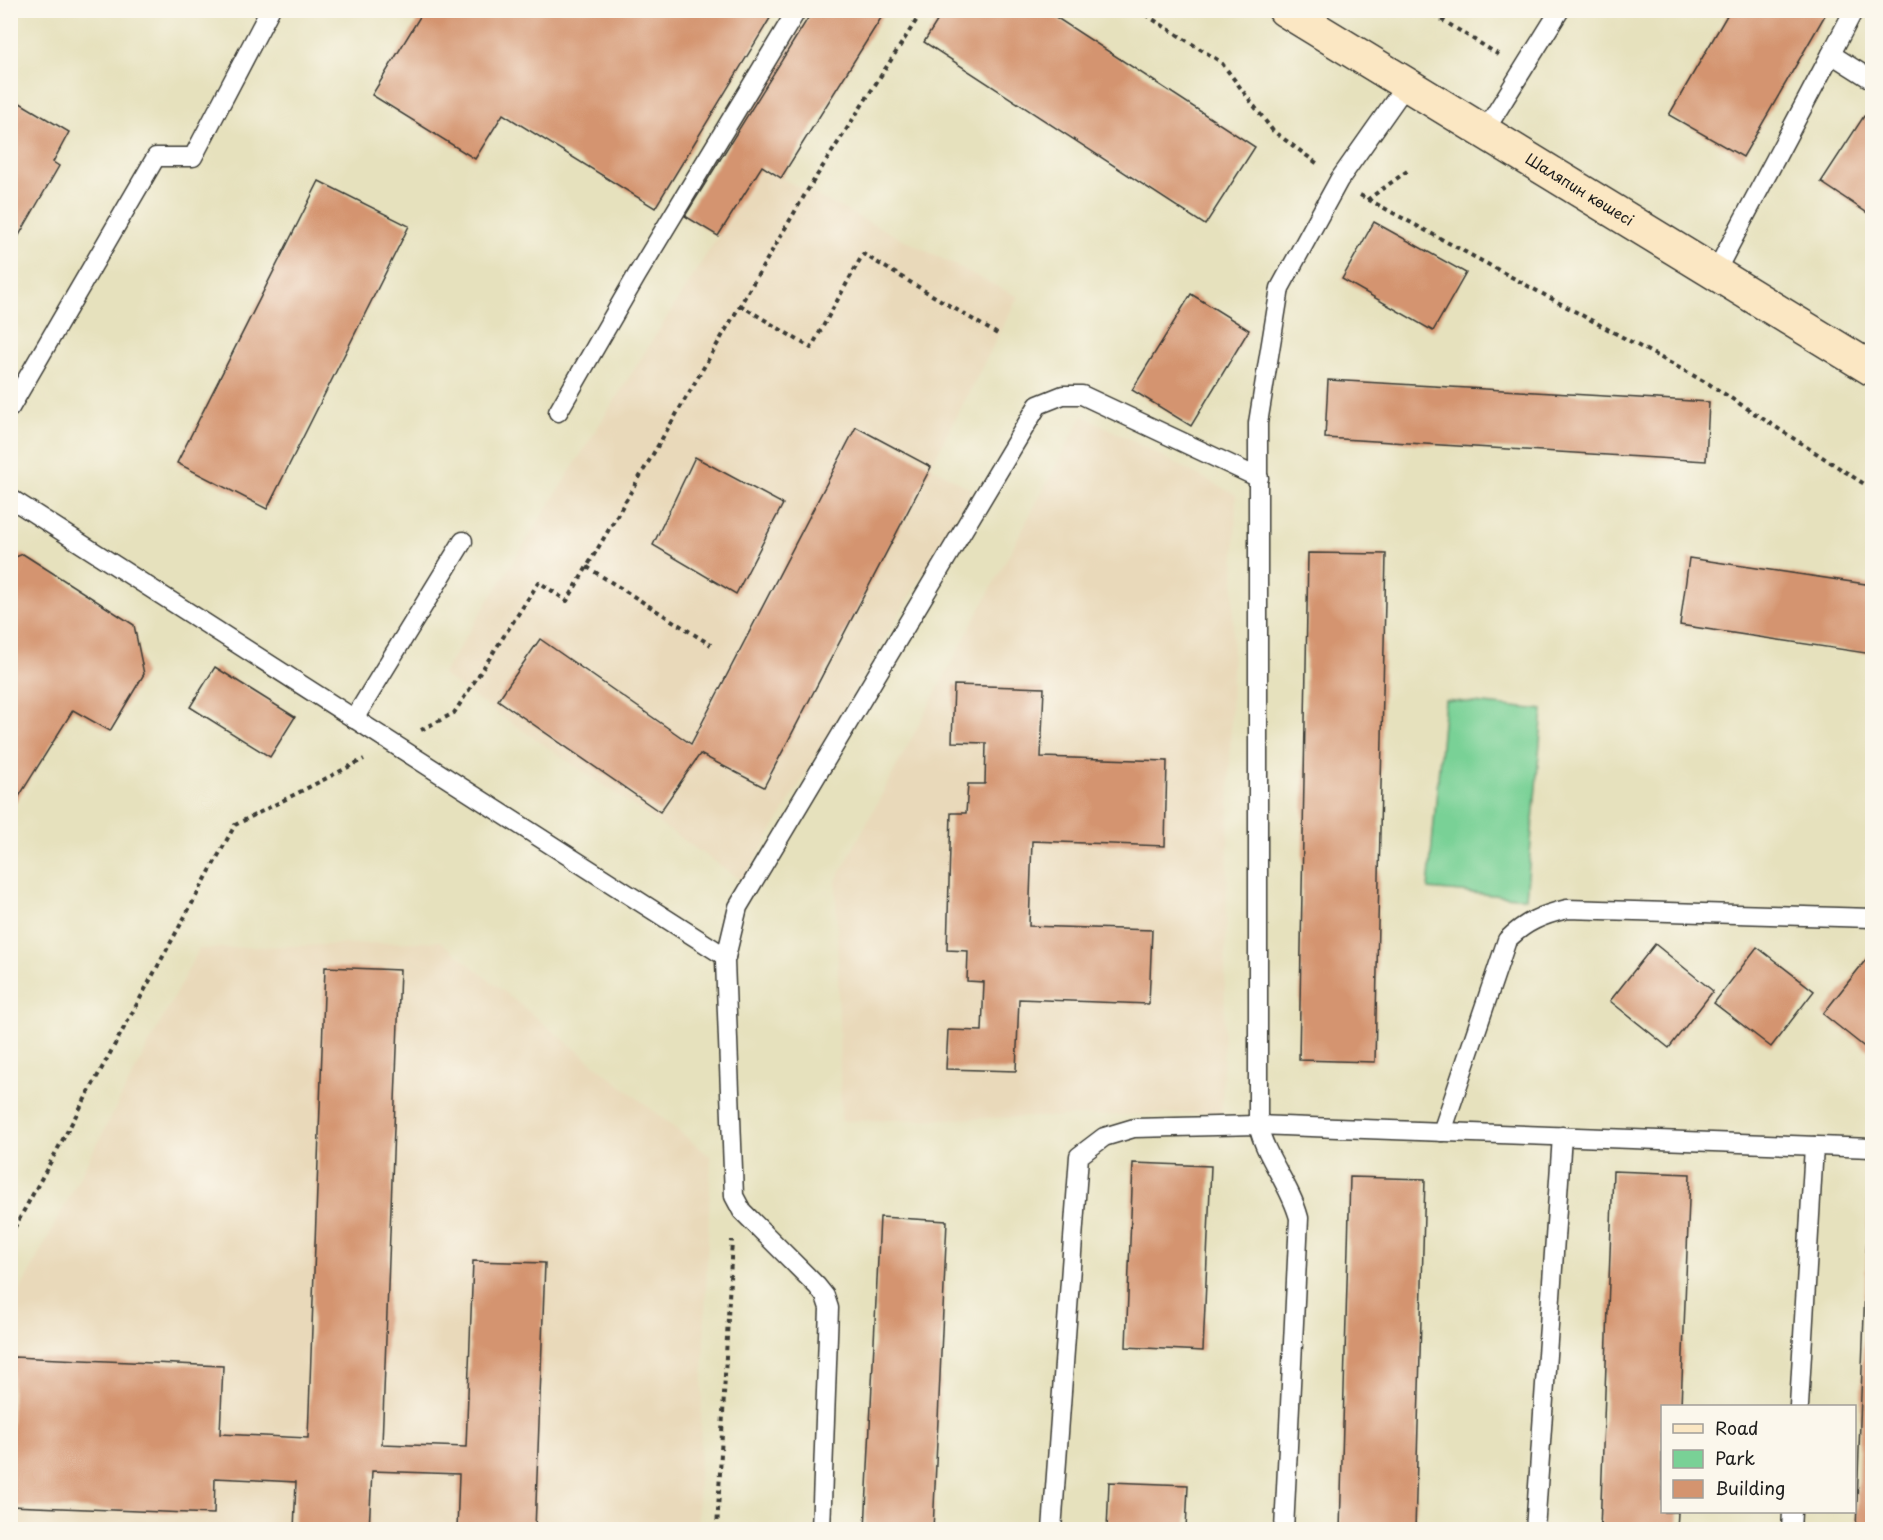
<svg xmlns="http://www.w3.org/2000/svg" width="1883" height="1540" viewBox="0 0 1883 1540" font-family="'Playpen Sans',sans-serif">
<rect width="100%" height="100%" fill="#fbf7ec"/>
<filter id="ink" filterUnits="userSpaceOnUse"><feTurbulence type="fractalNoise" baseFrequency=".0167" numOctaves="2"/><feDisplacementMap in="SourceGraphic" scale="12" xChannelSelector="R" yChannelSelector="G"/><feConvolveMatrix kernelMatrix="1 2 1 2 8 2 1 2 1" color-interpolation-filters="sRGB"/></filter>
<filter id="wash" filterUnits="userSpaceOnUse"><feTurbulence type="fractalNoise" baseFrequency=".008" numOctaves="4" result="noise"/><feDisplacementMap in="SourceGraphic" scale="24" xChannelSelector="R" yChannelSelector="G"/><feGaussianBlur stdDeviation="1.35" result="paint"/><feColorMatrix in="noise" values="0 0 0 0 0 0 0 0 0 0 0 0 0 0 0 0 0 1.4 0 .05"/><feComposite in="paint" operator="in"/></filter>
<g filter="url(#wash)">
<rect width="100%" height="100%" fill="#e6e1bd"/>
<g fill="#e9d9ba">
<polygon points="762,166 781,178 1018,297 931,466 972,490 743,881 442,675"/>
<polygon points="1083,415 1236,495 1222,1113 841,1121 836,881"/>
<polygon points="440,941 711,1157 697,1529 11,1529 10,1310 199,949"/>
</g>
<polygon fill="#79d196" stroke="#4a7659" stroke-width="1.5" points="1445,700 1543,710 1526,898 1428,889"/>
<g id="blocks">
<g fill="#d4946f">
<polygon points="424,10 775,10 655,208 503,114 475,159 372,95"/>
<polygon points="813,10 886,10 781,178 762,166 718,236 685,216"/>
<polygon points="944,10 1045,10 1255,147 1205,225 924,42"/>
<polygon points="1730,10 1828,10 1743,157 1669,115"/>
<polygon points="10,97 69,132 53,162 59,166 10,251"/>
<polygon points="1864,116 1872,122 1872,216 1821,182"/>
<polygon points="319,181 409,226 267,509 177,463"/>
<polygon points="1374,222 1466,273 1433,331 1342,279"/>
<polygon points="1191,294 1249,330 1191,426 1132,390"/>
<polygon points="1328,380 1709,402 1706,461 1325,438"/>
<polygon points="856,427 931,467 764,787 700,754 660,812 498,700 540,639 691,744"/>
<polygon points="695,457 783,504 736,594 653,545"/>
<polygon points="1308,553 1386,554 1375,1062 1299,1060"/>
<polygon points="23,554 134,625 144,674 110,731 73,710 10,811 10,559"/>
<polygon points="1689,558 1872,585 1872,654 1680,625"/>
<polygon points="215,667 295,717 270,757 190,707"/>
<polygon points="954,685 1044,688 1041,757 1167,761 1165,846 1032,841 1029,926 1152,930 1149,1004 1019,999 1016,1071 946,1069 948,1030 982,1031 984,982 967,981 968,951 947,950 951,813 966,813 968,784 985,784 986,743 952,742"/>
<polygon points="1655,944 1713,991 1669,1048 1610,1001"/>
<polygon points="1757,947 1814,991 1771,1047 1714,1003"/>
<polygon points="1868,957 1872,961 1872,1053 1823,1014"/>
<polygon points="325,967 400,970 382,1444 466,1447 473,1261 545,1263 535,1530 457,1530 459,1474 372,1471 369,1530 294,1530 296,1482 215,1478 214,1514 10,1506 13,1357 223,1366 220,1434 308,1438"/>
<polygon points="1133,1163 1211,1166 1203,1351 1126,1347"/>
<polygon points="1613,1171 1690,1174 1681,1406 1662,1406 1662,1512 1678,1512 1677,1530 1600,1530"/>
<polygon points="1350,1177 1425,1179 1415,1530 1340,1530"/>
<polygon points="1869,1181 1872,1182 1872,1530 1856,1530"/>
<polygon points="880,1217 947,1221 933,1530 865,1530"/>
<polygon points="1109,1482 1188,1485 1186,1530 1107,1530"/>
</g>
</g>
</g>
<g filter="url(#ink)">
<use href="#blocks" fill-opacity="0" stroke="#3a3a34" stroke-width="1.5"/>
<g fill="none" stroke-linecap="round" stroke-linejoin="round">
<g stroke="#3a3a34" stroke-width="21">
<g id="lane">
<polyline points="1854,10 1831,54 1872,80"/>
<polyline points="1484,132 1560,10"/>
<polyline points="1715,273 1831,54"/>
<polyline points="10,408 156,157 193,157 270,10"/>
<polyline points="558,412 637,275 797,10"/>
<polyline points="10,498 726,957"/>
<polyline points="354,719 463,541"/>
<path d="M1442,1132L1507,940C1525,922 1542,915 1567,909L1872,918"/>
<polyline points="1799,1406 1814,1146"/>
<polyline points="821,1530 829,1308 825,1296 817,1286 742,1211 734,1196 725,961 738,907 1038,405 1063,395 1082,395 1259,478"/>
<polyline points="1052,1530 1079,1156 1104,1137 1134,1128 1258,1125 1872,1148"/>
<path d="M1284,1530L1299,1218C1290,1184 1266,1159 1258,1125V423L1280,288L1339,180L1406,85"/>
<polyline points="1535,1530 1562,1136"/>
<polyline points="1791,1530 1792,1512"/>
</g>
</g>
<g stroke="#3a3a34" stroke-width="36">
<g id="secondary">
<path id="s1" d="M1285,10L1872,369"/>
</g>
</g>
<g stroke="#3a3a34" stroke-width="4" stroke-dasharray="4.5 4.5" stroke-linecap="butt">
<polyline points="1138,10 1221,62 1273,131 1318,164"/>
<polyline points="1426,10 1499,55"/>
<polyline points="1360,195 1709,384 1872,489"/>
<polyline points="1367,200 1410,169"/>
<polyline points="740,305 811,348 863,254 999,335"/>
<polyline points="587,567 711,645"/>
<polyline points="421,730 454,713 539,582 567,601 807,191 923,10"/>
<polyline points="10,1236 235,825 364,759"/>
<polyline points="717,1530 732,1240"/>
</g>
<use href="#lane" stroke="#fff" stroke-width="18"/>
<use href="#secondary" stroke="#fbe7c3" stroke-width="33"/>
</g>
</g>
<g text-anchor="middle" stroke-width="4.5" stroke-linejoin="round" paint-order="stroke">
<g font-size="15" fill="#1c1c1c" stroke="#fbf7ec">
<text dy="5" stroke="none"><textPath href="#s1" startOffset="345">Шаляпин көшесі</textPath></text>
</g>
</g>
<rect width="1883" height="1540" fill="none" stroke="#fbf7ec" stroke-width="36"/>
<rect x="1661" y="1405" width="195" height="108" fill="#fbf7ec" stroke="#a29f99" stroke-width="1.5"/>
<rect x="1673" y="1424" width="30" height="9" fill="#fbe7c3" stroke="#a29f99" stroke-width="1.5"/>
<text x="1715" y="1435" font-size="18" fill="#1c1c1c">Road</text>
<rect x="1673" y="1450" width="30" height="18" fill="#79d196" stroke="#a29f99" stroke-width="1.5"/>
<text x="1715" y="1465" font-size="18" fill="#1c1c1c">Park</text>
<rect x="1673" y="1480" width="30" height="18" fill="#d4946f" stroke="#a29f99" stroke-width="1.5"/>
<text x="1715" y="1495" font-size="18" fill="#1c1c1c">Building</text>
</svg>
